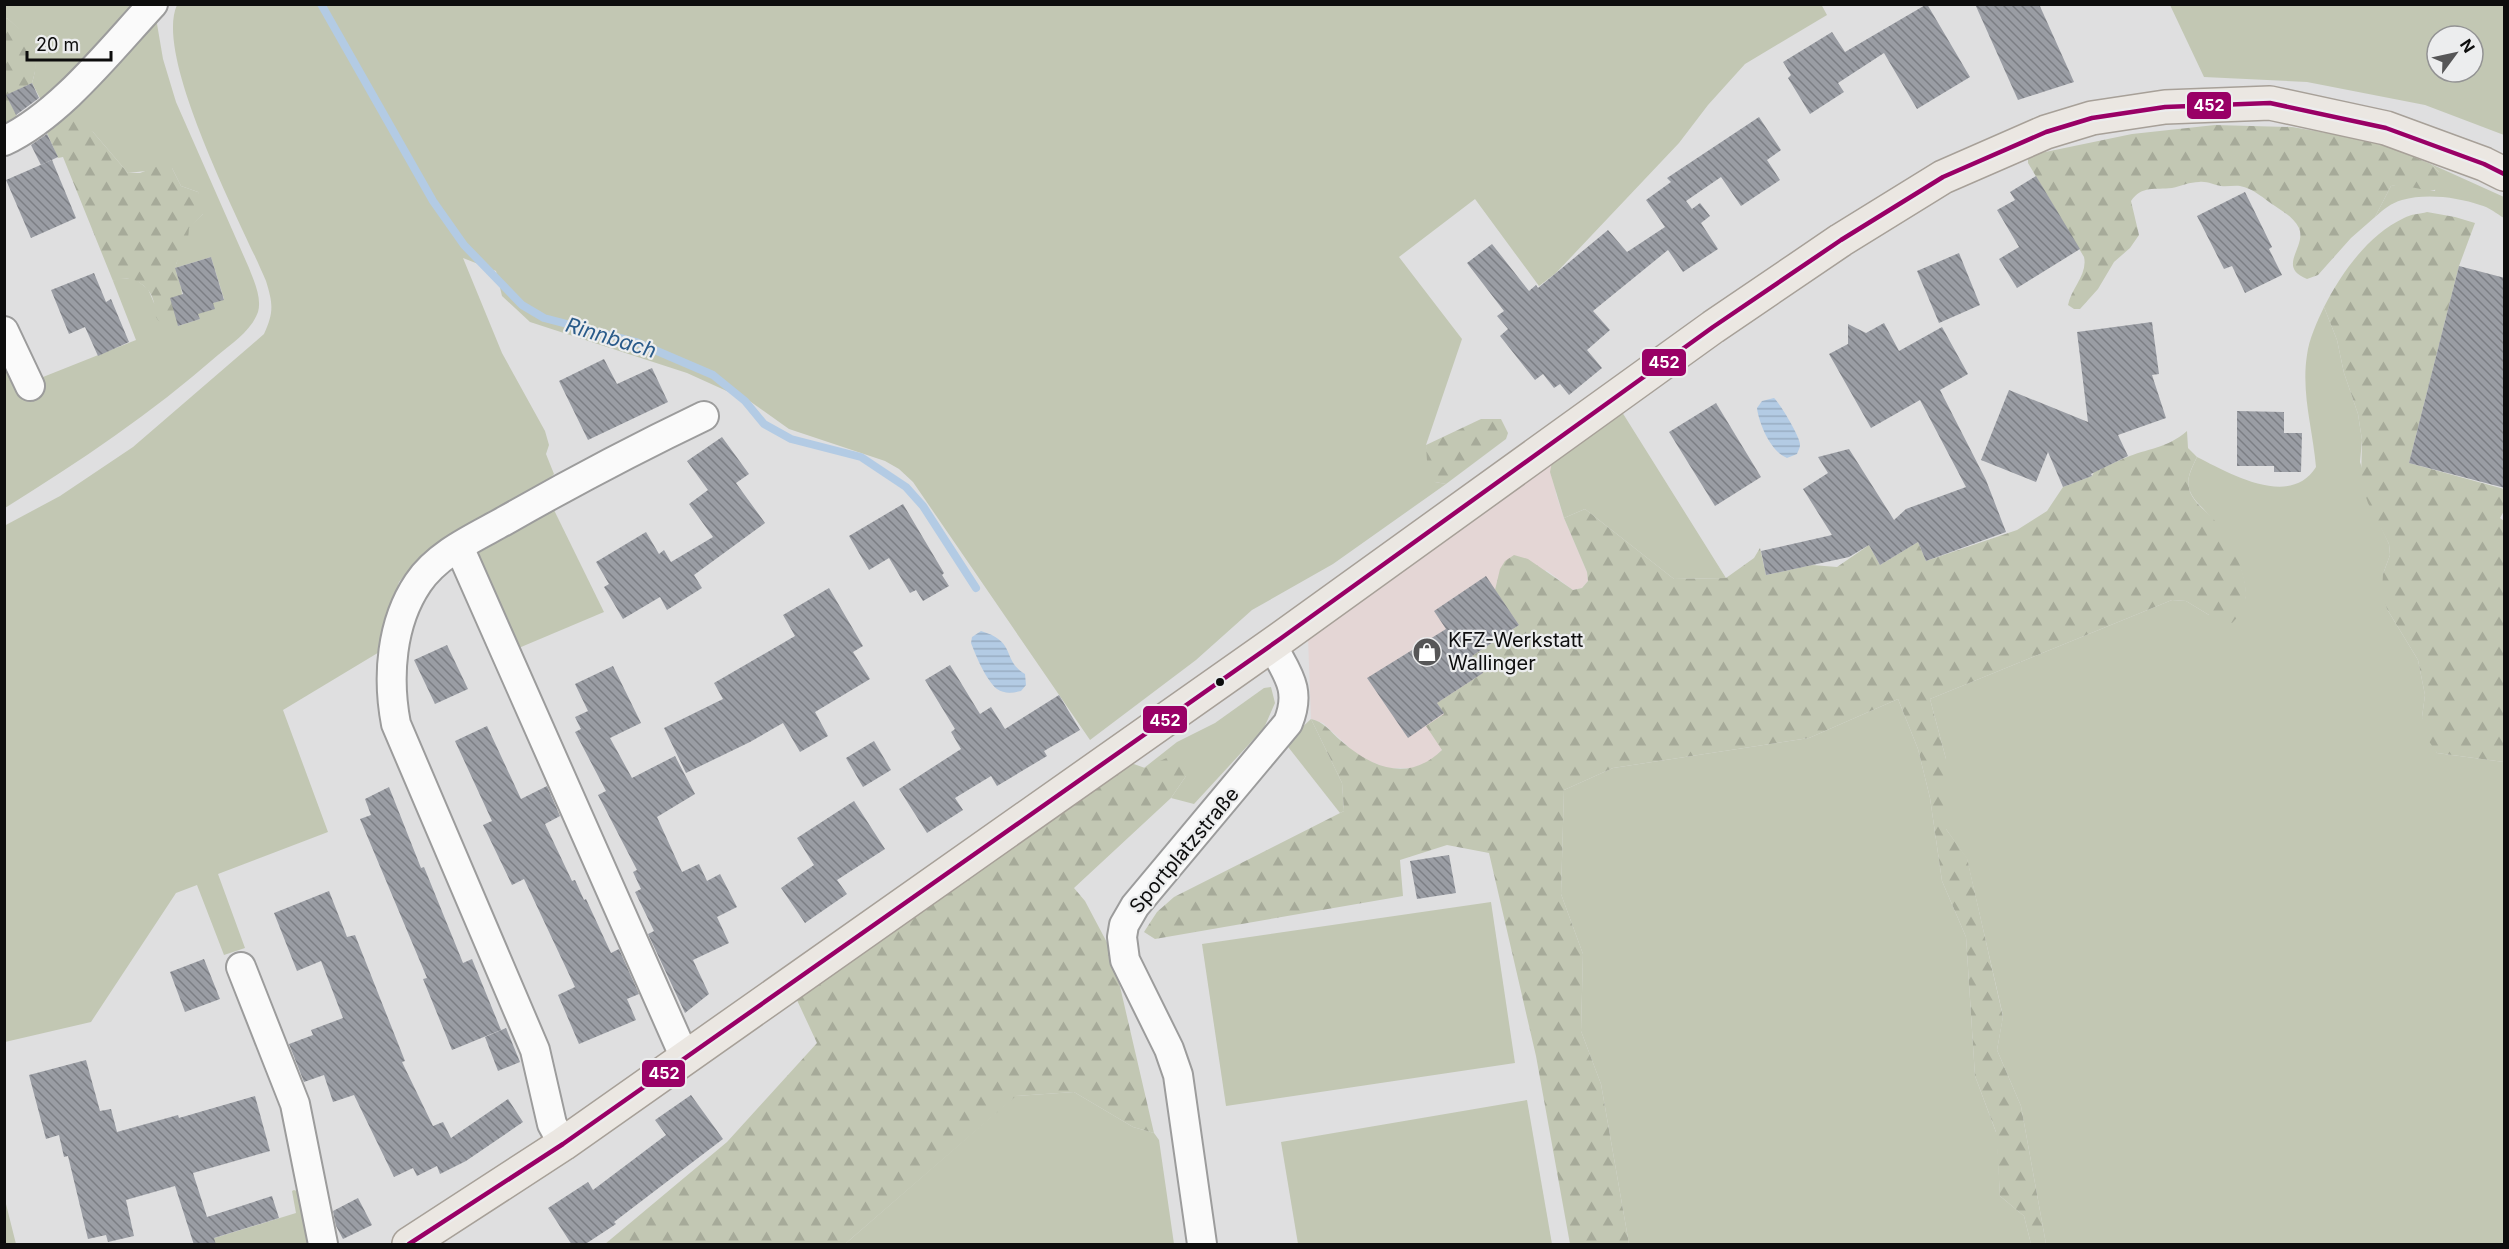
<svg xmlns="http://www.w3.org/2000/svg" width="2509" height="1249" viewBox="0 0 2509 1249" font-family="Inter,sans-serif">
<defs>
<pattern id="forest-firs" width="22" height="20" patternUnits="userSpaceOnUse" patternTransform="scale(1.5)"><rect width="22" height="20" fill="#c2c7b3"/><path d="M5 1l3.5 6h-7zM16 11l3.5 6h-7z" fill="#a6aa99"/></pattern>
<pattern id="water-rules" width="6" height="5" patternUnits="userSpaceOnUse" patternTransform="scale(1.5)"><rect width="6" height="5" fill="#b3cbe4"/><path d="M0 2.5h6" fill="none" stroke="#99adc2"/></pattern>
<pattern id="building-back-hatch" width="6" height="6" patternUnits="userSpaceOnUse" patternTransform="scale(1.5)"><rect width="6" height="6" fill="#9a9da4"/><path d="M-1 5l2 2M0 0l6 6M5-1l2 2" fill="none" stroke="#7c7e84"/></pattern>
</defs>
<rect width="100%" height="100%" fill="#dfdfe0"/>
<polygon fill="#e4d6d5" points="1552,462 1556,494 1564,518 1587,572 1588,581 1582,588 1573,590 1546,570 1519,625 1472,656 1483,673 1444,713 1442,750 1431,761 1413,768 1386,768 1358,756 1323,723 1311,719 1308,638"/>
<g fill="#c2c7b3" fill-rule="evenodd">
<path d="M1821,4L1827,15L1745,64L1708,105L1679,143L1556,273L1539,286L1475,199L1399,257L1462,339L1426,445L1435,482L1446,484L1333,564L1252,610L1196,660L1090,740L913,482L899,469L885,461L789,429L751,402L687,373L530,322L502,296L496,271L463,258L502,353L545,431L549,445L546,454L554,474L542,487L417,561L399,582L381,651L283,710L328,832L218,874L245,948L224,955L197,885L176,893L91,1022L5,1042L4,526L60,496L133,447L264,334C274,312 273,304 266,281C243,226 153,57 177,5Z"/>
<path d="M5,5H136L43,104L32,83C42,54 28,37 7,18L5,19Z"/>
<path d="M2170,5H2504V135L2425,105L2307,82L2204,77ZM2437,36H2473V72H2437Z"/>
<path d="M156,18L163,59L176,102L249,268C254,281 262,298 258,312C251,331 232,343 218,355C152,413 79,462 5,508V362L38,379L136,340L113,281L118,278L135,279L148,289L154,303L178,326L200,319L198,314L213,303L224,299L211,257L175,268C179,251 189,247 188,228L203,214L198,192L181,186L172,168L128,173L93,132L56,123Z"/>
<path d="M2431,164L2504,197V218C2497,214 2489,207 2480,205C2458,197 2425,193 2402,200C2391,203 2383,210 2375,217L2391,186L2400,184L2435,191L2439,172Z"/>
<path d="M2324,307L2337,340L2344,373L2358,414L2362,440L2360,462L2381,527L2389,544L2390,555L2383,574L2387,609L2418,660L2425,695L2422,717L2437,753L2504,762V1244H2046L2021,1106L1997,1050L2003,1016L1967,859L1946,829V759L1930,699L2172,600L2186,601L2209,615L2246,598C2246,567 2227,538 2208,514C2201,505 2192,500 2189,488C2186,478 2193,466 2197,457C2229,473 2290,509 2316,467C2313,430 2301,393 2307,355C2309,339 2317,322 2324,307Z"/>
<polygon points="1622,412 1726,578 1674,579 1585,509 1564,518 1550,472 1552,462"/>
<polygon points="554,510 604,612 514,650 473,556"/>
<polygon points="1271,687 1275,703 1264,728 1194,804 1171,798 1186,776 1144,768 1177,742 1215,723 1264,688"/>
<polygon points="1898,699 1918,749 1930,798 1942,881 1966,937 1975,1076 1997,1135 2000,1196 2024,1216 2031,1244 1629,1244 1601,1084 1581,1031 1583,954 1561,894 1564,790 1613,768 1809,738"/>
<polygon points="1311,719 1342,783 1344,811 1340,813 1285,743"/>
<polygon points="1491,902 1515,1063 1226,1106 1202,944"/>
<polygon points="1074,1092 1133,1127 1154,1133 1159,1140 1174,1244 845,1244 1015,1096"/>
<polygon points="1527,1100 1552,1244 1298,1244 1281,1142"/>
<polygon points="294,1190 299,1192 312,1244 195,1244 296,1213 292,1191"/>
<polygon points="4,1200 5,1200 16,1244 5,1244"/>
</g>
<g fill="url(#forest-firs)">
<path d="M7,18C31,39 43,50 32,83L7,95L17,117L5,127L4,19Z"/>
<path d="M75,120L93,132L128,173H140L163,164L172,168L181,186L198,192L204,203L203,214L189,228L187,251C165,268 182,275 182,296C183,305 179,316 178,326L172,328C165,326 160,324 156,317C153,312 156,308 154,303C151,285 130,273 113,281L63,157L58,158L47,133L48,128L56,123Z"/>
<path d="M2215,125L2292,127L2374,141L2431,164L2439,172L2442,181L2441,188C2426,195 2407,182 2391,186L2375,217L2351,238L2318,275L2307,279C2276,267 2307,247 2299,228C2294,218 2284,212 2275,206C2264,199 2253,188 2240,186C2234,185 2227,187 2221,186C2214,185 2207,181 2199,182C2190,182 2181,186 2172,188C2155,190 2142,185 2131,201L2139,235L2130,248L2114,262L2098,289L2080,309H2074L2068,305C2071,289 2088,274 2084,257L2028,163V158L2031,155L2132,134Z"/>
<path d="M2427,212L2455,217L2475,223L2459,266L2409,463L2504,489V511L2500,518L2504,521V762L2437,753L2424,734L2422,717L2425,695L2418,660L2387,609L2382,591L2383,574L2390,555L2389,544L2368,503L2361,483L2362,440L2358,414L2344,373L2337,340L2324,307C2342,272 2368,235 2404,218C2411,214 2420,214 2427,212Z"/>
<polygon points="1481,419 1501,419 1508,433 1506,439 1446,484 1435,482 1428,477 1426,445"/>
<path d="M2187,431L2188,448L2197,457C2193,466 2186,477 2189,488C2192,504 2211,513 2220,527C2233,545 2254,587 2243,608C2241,614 2236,619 2232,623L2209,615L2186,601L2172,600L1930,699L1946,759V829L1967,858L2003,1017L1997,1050L2021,1106L2046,1244H2031L2024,1216L2000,1196L1996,1132L1975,1076L1966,937L1942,881L1930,798L1918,749L1898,699L1809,738L1613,768L1564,790L1561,894L1583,954L1581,1031L1601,1084L1629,1244H1570L1536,1056L1489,853L1447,845L1400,860L1403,896L1155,939L1144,932L1157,912L1174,897L1344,811L1342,783L1311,719C1323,721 1331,732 1340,740C1372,768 1408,783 1442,750L1426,726L1444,714L1437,703L1483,673L1472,656L1519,625L1495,590L1500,569L1505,561L1514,555L1528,559L1573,590L1582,588L1588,581L1587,572L1564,518L1585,509L1674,579L1726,578L1754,558L1760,548L1766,575L1812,565L1837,567L1869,545L1880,565L1918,542L1926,561L2017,530L2047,511L2063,487L2092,476L2094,472C2105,467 2115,462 2125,458C2148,448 2166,449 2187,431Z"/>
<polygon points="1190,747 1186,776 1171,798 1074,888 1085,901 1112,952 1154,1133 1133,1127 1074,1092 1016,1096 845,1244 605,1244 727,1142 817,1043 796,998 1131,763 1145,768"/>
</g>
<g fill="url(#water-rules)">
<path d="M1774,398C1779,402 1801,438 1800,445C1800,448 1798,451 1797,454L1787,458C1771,452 1759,424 1757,408L1762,401Z"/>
<path d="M981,631C1018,642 1001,660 1025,674L1026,685L1021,691C1013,693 1004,694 997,689C986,680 976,656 971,643L972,637Z"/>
</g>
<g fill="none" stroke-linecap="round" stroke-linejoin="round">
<polyline stroke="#b3cbe4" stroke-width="8" points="321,4 433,201 464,245 522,305 544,318 636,342 713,375 745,401 764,424 791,439 861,457 906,487 923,506 976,588"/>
</g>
<g fill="url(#building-back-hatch)">
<polygon points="1927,4 1970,77 1917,109 1884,53 1838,83 1844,92 1810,114 1788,78 1791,75 1783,62 1832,32 1845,52"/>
<polygon points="1975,4 2039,4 2074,82 2018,100"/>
<polygon points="32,83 39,98 16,115 6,95"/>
<polygon points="1759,117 1781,150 1767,160 1780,180 1741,206 1721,177 1686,201 1692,209 1700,203 1710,216 1701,223 1718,249 1683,272 1668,250 1593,311 1610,330 1587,350 1602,368 1569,395 1560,384 1554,388 1543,374 1535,380 1500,336 1508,329 1497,316 1504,311 1467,263 1492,244 1529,291 1536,285 1538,288 1608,230 1627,252 1665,227 1646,200 1671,182 1667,178"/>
<polygon points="47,134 58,157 41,165 31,145"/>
<polygon points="52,160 76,218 31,238 6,180"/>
<polygon points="2036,176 2080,249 2017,288 1999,259 2019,247 1997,210 2015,200 2010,192"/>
<polygon points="2245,192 2272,247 2269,249 2282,275 2245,293 2232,266 2224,269 2197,216"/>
<polygon points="1959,253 1980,305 1939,323 1917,271"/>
<polygon points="211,257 224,300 213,303 215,309 198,314 200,319 178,326 170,298 183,294 175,268"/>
<polygon points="2459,266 2505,278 2505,488 2409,463"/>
<polygon points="94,273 106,302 111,299 129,342 98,356 85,327 69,334 51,290"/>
<polygon points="2152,322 2159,374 2152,375 2166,418 2118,435 2128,456 2091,474 2092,476 2063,487 2048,452 2036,482 1981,460 2009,390 2088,422 2077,332"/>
<polygon points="1884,323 1899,351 1942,327 1968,374 1940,390 1986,480 2006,532 1926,561 1918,542 1880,565 1869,545 1849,557 1766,575 1761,551 1832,535 1803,489 1828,473 1818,457 1849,449 1894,520 1906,509 1966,487 1920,400 1871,428 1829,354 1848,344 1848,324 1866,333"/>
<polygon points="604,359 617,384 652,368 668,402 588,440 559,381"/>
<polygon points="1716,403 1761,477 1715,506 1669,432"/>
<polygon points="2237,411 2284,412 2284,433 2302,433 2301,472 2274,472 2274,466 2237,466"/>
<polygon points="722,437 749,474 736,483 765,523 694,575 702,588 667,610 660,597 623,619 604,587 609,584 596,562 646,532 659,554 664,550 671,562 713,537 689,504 708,490 687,461"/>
<polygon points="903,504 944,573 942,575 949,586 923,601 916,590 910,593 889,558 869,570 849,536"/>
<polygon points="1486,576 1519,625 1472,656 1483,673 1437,703 1444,713 1408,738 1367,678 1446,629 1434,611"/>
<polygon points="829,588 863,646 853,652 870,679 815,712 828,736 800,752 783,723 750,742 686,773 664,728 723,699 714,683 795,636 783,615"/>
<polygon points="447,645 468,689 435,704 414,660"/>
<polygon points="950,665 980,714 991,707 1005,729 1059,695 1080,730 1044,751 1047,756 997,786 991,776 955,798 963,810 927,833 899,789 961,749 951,732 955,729 925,680"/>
<polygon points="613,666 641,723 610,738 632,778 675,756 695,794 657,817 682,872 699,864 707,881 720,874 737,907 717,917 729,943 693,960 709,994 685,1013 648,934 654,931 635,892 641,889 633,872 637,870 598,795 606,791 575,732 581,729 575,717 588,711 575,684"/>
<polygon points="487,726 521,799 547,786 560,816 545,824 572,881 575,880 584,900 586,899 611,953 619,949 639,994 627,999 636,1020 579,1044 558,995 575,987 524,879 512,885 483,825 492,821 455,741"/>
<polygon points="874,741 891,770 863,787 846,758"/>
<polygon points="389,787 421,868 424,867 463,963 472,959 501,1030 452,1050 423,979 427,978 360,819 371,815 365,799"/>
<polygon points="854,801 885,849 837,880 847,894 805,923 781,888 814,865 797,838"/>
<polygon points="1449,855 1456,893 1417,899 1410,861"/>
<polygon points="329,891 347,937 355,935 405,1061 402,1062 433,1126 443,1122 451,1138 508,1099 523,1122 466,1161 440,1174 437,1166 417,1176 413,1168 394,1177 354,1095 333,1102 324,1075 304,1082 289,1044 313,1035 311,1030 343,1018 321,961 297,971 274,913"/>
<polygon points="204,959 220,999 185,1012 170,972"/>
<polygon points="506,1028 520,1062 498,1071 485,1037"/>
<polygon points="86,1060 100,1111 111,1109 117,1132 178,1115 179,1118 255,1096 270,1151 193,1173 207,1217 272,1196 279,1218 214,1238 216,1245 194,1245 175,1186 126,1200 134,1236 108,1242 106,1235 88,1239 68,1156 64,1157 59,1135 46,1139 29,1075"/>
<polygon points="691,1095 723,1139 614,1222 616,1224 584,1245 572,1245 548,1208 588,1182 593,1190 666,1135 655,1120"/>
<polygon points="358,1198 372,1225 343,1239 336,1226 333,1211"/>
</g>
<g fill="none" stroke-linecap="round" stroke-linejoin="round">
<g stroke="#9c9c9c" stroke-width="32">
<g id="minor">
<path d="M4,141C60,115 111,49 153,4"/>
<polyline points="4,331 30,386"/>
<polyline points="459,547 685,1058"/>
<polyline points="241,967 295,1104 323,1244"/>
<path d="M563,1144L552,1124L535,1050L396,724C387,677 391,623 418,583C438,553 476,537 506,520C571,483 637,448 704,416"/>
<path d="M1202,1244L1178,1075L1169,1049L1125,960L1122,937L1124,925L1135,906L1288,723C1302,689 1287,674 1272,645"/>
</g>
</g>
<g stroke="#a7a098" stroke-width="36">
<polyline id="major" points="409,1244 563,1144 1280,639 1713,327 1841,240 1943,177 2046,132 2092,118 2165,107 2270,103 2386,128 2484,164 2504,174"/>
</g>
<use href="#minor" stroke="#fafafa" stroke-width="28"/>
<use href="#major" stroke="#ebe7e2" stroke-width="33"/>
<g stroke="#ecedee" stroke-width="9">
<polyline id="bus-1" points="409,1244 563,1144 1280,639 1713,327 1841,240 1943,177 2046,132 2092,118 2165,107 2270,103 2386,128 2484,164 2504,174"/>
</g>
<use href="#bus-1" stroke="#906" stroke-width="4.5"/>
</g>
<defs>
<g id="shop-disc" transform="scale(1.5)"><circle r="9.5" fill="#565657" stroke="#ecedee"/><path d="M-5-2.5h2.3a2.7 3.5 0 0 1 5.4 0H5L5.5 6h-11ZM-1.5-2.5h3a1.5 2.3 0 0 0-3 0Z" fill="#fff"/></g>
</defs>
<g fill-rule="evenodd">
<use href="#shop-disc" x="1427" y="652"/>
</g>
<circle fill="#0d0d0d" stroke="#ecedee" stroke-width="2" cx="1220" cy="682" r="5"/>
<g text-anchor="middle" stroke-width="4.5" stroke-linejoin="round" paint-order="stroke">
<g font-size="20" fill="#0d0d0d" stroke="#ecedee" text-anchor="start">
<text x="1448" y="647">KFZ-Werkstatt<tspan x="1448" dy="23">Wallinger</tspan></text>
</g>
<g font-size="20" fill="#0d0d0d" stroke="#ecedee">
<text transform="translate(1184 850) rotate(-50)" y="7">Sportplatzstraße</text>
</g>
<g font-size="21" font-style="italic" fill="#2a5b8a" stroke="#ecedee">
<text transform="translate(611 338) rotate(17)" y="7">Rinnbach</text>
</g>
</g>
<g stroke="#ecedee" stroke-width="2">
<rect x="2186" y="91" width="46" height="29" rx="6" fill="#906"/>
<rect x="1641" y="348" width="46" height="29" rx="6" fill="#906"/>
<rect x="1142" y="705" width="46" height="29" rx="6" fill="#906"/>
<rect x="641" y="1059" width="45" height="29" rx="6" fill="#906"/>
</g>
<g font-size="16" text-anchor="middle" font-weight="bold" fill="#fff">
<text x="2209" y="111">452</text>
<text x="1664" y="368">452</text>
<text x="1165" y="726">452</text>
<text x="664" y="1079">452</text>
</g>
<rect width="2509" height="1249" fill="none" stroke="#0d0d0d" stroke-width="12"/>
<g transform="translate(2455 54) rotate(57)"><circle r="28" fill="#ecedee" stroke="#939394" stroke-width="1.5"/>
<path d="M0-4.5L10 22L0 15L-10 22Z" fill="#565657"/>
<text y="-9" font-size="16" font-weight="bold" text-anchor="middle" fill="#0d0d0d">N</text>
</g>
<path d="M27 51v9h84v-9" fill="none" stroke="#0d0d0d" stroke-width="3"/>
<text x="36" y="51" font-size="18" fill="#0d0d0d" stroke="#ecedee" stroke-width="4.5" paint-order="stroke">20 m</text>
</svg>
